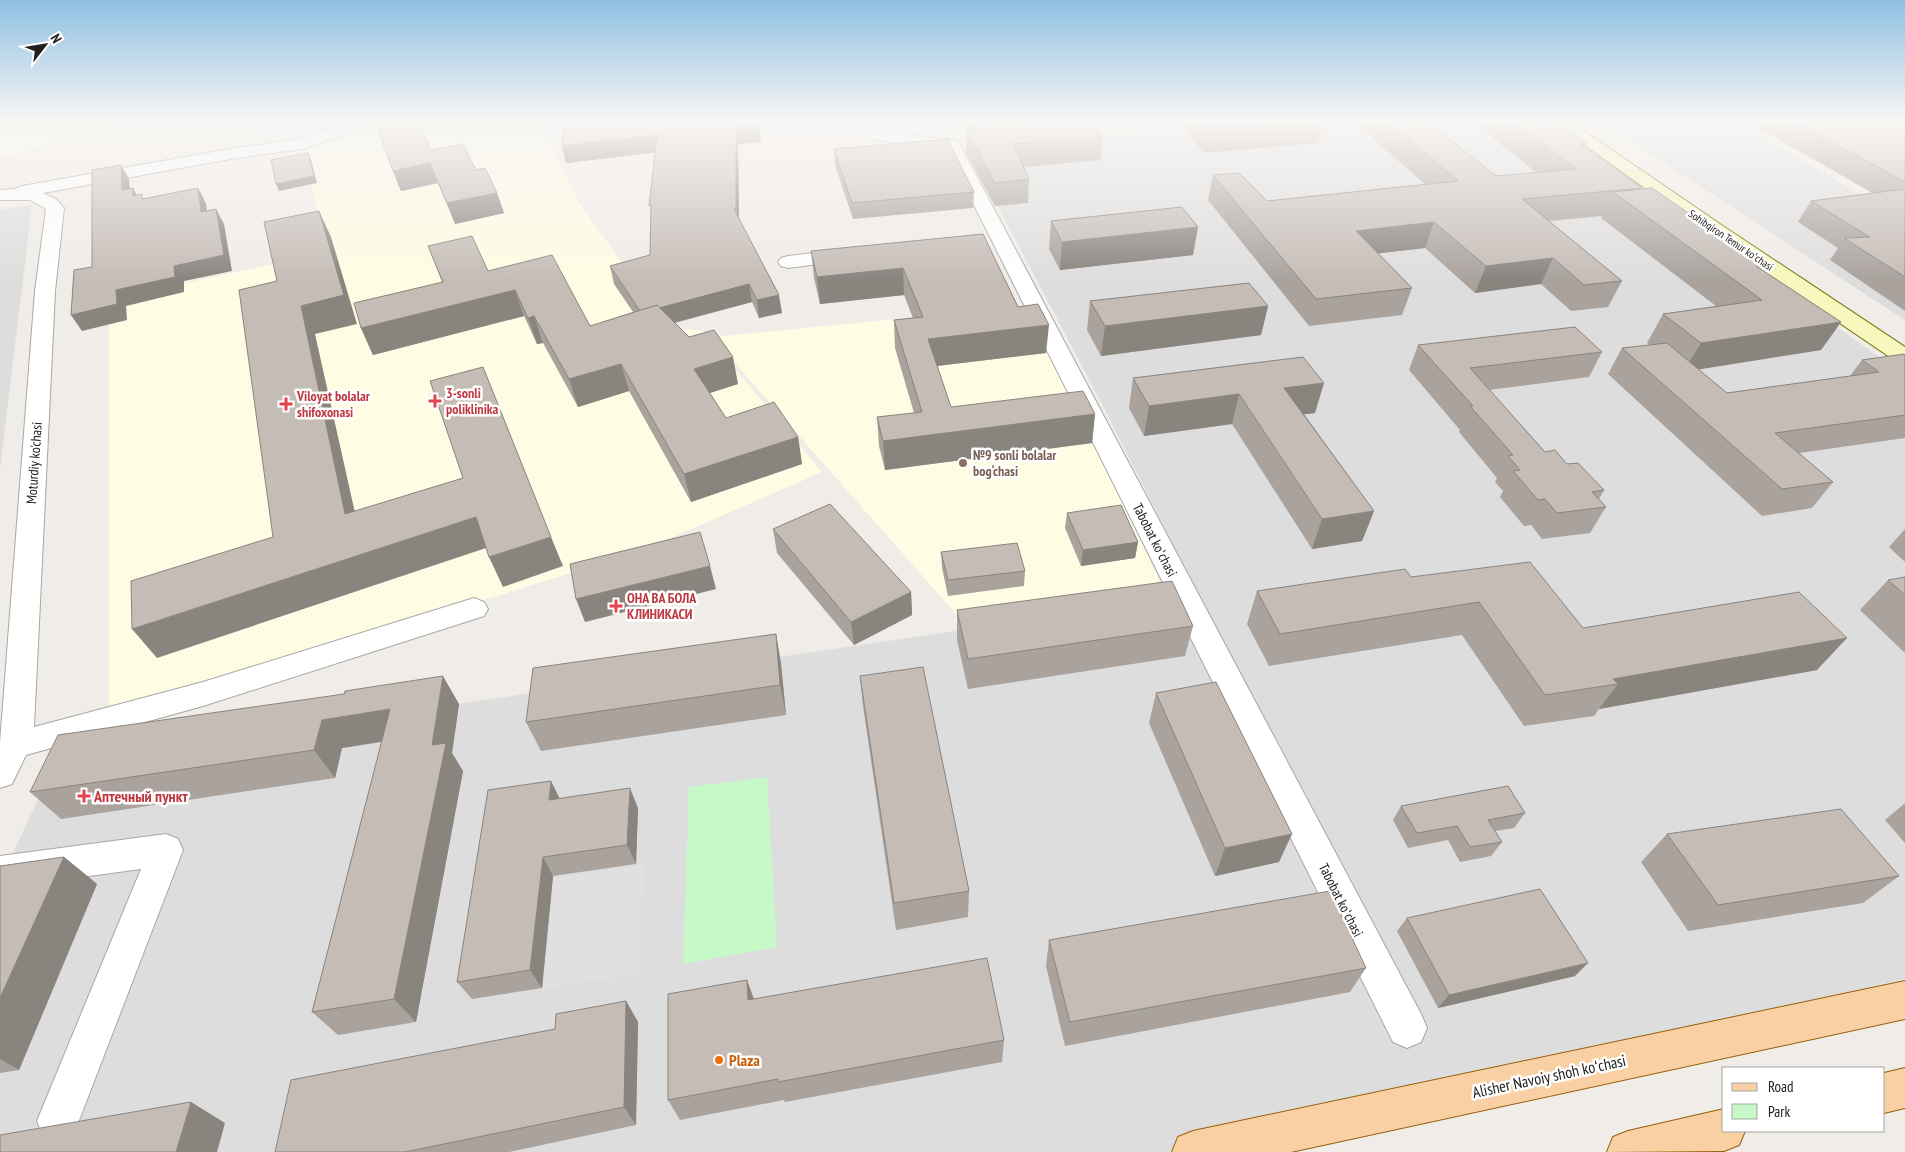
<svg xmlns="http://www.w3.org/2000/svg" width="1905" height="1152" viewBox="0 0 1905 1152" font-family="'PT Sans Narrow',sans-serif">
<rect width="100%" height="100%" fill="#f0ece7"/>
<g fill="#dedddd">
<polygon points="1317,120 1542,120 1905,375 1905,979 1187,1152 0,1152 0,881 55,763 949,632 1197,593 1103,406 968,149"/>
<polygon points="1598,120 1732,120 1905,220 1905,320"/>
<polygon points="32,205 0,469 0,210"/>
</g>
<g fill="#fefce2">
<polygon points="0,120 132,120 0,159"/>
<polygon points="383,120 539,120 579,203 633,278 665,329 702,330 822,472 639,552 109,716 109,299 326,253 304,147"/>
<polygon points="951,120 1137,120 959,136"/>
<polygon points="1031,306 1163,589 963,622 712,337"/>
</g>
<polygon fill="#c6f8c8" points="767,777 777,947 683,964 689,787"/>
<polygon fill="#e0e0e0" points="643,865 639,974 543,988 554,878"/>
<g fill="none" stroke-linecap="round" stroke-linejoin="round">
<g stroke="#a7a7a7" stroke-width="2">
<g id="street">
<polygon points="355,120 378,120 376,123 303,149 236,158 43,193 56,199 64,208 55,291 34,727 203,682 474,598 484,602 488,609 484,616 203,706 26,755 12,784 0,788 0,743 35,291 46,209 30,200 0,200 0,190 15,189 22,186 236,148 300,139"/>
<polygon points="548,120 564,120 565,125 600,122 606,124 608,127 606,130 600,132 558,136 552,134"/>
<polygon points="843,120 861,120 879,132 952,140 958,141 960,145 1421,1014 1427,1028 1421,1042 1407,1048 1393,1042 946,149 869,139"/>
<polygon points="849,249 856,251 859,255 856,259 788,268 781,266 778,262 781,258 788,256"/>
<polygon points="166,834 178,839 183,850 73,1136 58,1142 43,1136 37,1121 141,869 0,888 0,856"/>
</g>
</g>
<g stroke="#6e7409" stroke-width="2">
<polygon id="secondary" points="1550,120 1568,120 1720,224 1905,347 1905,364 1897,362 1706,232"/>
</g>
<g stroke="#965f06" stroke-width="2">
<g id="primary">
<polygon points="1905,981 1905,1019 1291,1152 1172,1152 1178,1137 1193,1131"/>
<polygon points="1905,1068 1905,1108 1884,1113 1884,1073"/>
<polygon points="1724,1109 1724,1131 1745,1131 1739,1145 1724,1151 1607,1152 1613,1137 1628,1131"/>
</g>
</g>
<use href="#street" fill="#fff" fill-rule="evenodd"/>
<use href="#secondary" fill="#f7f7be" fill-rule="evenodd"/>
<use href="#primary" fill="#f8d0a4" fill-rule="evenodd"/>
</g>
<g fill="#a9a29d">
<polygon points="569,120 661,120 759,126 761,142 738,144 739,218 782,313 759,318 752,302 675,323 738,384 710,393 726,418 798,437 802,464 691,502 629,391 578,407 543,343 537,344 524,316 373,355 361,328 442,282 428,246 488,271 590,326 633,312 614,284 610,266 650,255 655,152 566,163 562,146"/>
<polygon points="963,120 1091,120 1103,137 1100,160 1024,167 1029,179 1028,203 995,206 966,153 966,130 968,130"/>
<polygon points="1178,120 1324,120 1318,143 1204,153"/>
<polygon points="1352,120 1425,120 1496,176 1537,173 1470,120 1553,120 1587,144 1585,148 1641,189 1763,265 1761,269 1841,322 1821,350 1698,369 1727,393 1850,376 1862,360 1905,355 1905,438 1799,453 1833,482 1812,508 1762,516 1608,374 1622,348 1650,345 1647,343 1663,314 1716,306 1601,218 1602,216 1549,221 1622,281 1608,307 1571,311 1541,284 1475,293 1425,248 1378,253 1412,288 1402,315 1309,326 1208,200 1213,175 1267,201 1425,184"/>
<polygon points="1745,120 1905,120 1905,311 1830,260 1838,248 1798,222 1811,201 1872,193"/>
<polygon points="834,149 974,192 973,208 853,219 835,165"/>
<polygon points="431,150 476,170 497,193 504,213 455,224 438,183 401,191 393,171"/>
<polygon points="1051,221 1193,255 1060,270 1049,249"/>
<polygon points="983,234 1018,307 1046,353 937,366 951,407 1095,414 1092,443 885,470 879,446 877,417 914,413 895,348 894,320 913,318 904,295 820,304 814,278 811,251"/>
<polygon points="1090,301 1268,306 1261,335 1101,356 1087,330"/>
<polygon points="1418,345 1602,352 1589,377 1489,390 1545,452 1567,464 1604,490 1599,499 1606,507 1590,533 1542,539 1531,525 1524,526 1500,497 1503,491 1495,482 1497,478 1459,432 1460,430 1409,370"/>
<polygon points="1303,357 1315,413 1304,414 1374,511 1362,541 1312,549 1232,424 1144,436 1129,408 1133,378"/>
<polygon points="1067,513 1138,542 1135,558 1081,566 1065,528"/>
<polygon points="773,529 911,592 912,615 854,645 777,553"/>
<polygon points="1905,529 1905,562 1889,547"/>
<polygon points="941,552 1025,571 1024,586 948,596 942,568"/>
<polygon points="1411,577 1583,628 1817,670 1599,709 1594,716 1524,726 1462,635 1269,666 1247,624 1257,591"/>
<polygon points="1905,577 1905,653 1860,610 1888,580"/>
<polygon points="957,610 1193,626 1185,656 968,689 957,640"/>
<polygon points="776,634 781,664 786,715 541,751 526,722"/>
<polygon points="860,676 969,891 968,917 896,930 863,706"/>
<polygon points="1156,693 1279,862 1215,876 1149,723"/>
<polygon points="459,704 452,753 463,771 416,1022 338,1035 312,1012 382,742 342,748 335,778 61,819 30,792"/>
<polygon points="560,798 638,808 636,864 553,876 542,988 472,999 457,982"/>
<polygon points="1905,803 1905,843 1885,820"/>
<polygon points="1401,806 1525,813 1514,828 1495,831 1502,842 1491,856 1460,862 1448,840 1408,848 1393,820"/>
<polygon points="1667,834 1899,876 1863,903 1688,931 1641,862"/>
<polygon points="64,857 97,884 19,1070 0,1073 0,866"/>
<polygon points="1407,918 1575,976 1438,1008 1397,931"/>
<polygon points="1049,940 1366,968 1350,992 1065,1046 1046,966"/>
<polygon points="747,980 754,999 1004,1040 1002,1062 785,1102 784,1100 680,1120 668,1100"/>
<polygon points="626,1001 638,1022 636,1125 509,1152 275,1152 555,1029"/>
</g>
<g fill="#8a847f">
<polygon points="759,126 761,142 738,144 739,225 736,208 736,128"/>
<polygon points="657,135 661,152 566,163 562,146"/>
<polygon points="308,153 311,160 317,183 279,191 276,184"/>
<polygon points="430,163 438,183 401,191 393,171"/>
<polygon points="121,165 129,179 131,205 122,190"/>
<polygon points="133,188 141,203 133,196"/>
<polygon points="198,188 206,203 209,227 201,212"/>
<polygon points="497,193 504,213 455,224 447,203"/>
<polygon points="216,209 224,224 232,271 184,281 184,292 126,306 127,320 82,331 71,315 116,290 174,266"/>
<polygon points="319,211 331,237 357,324 315,334 362,544 345,514 301,306"/>
<polygon points="1434,222 1425,248 1348,257 1356,231"/>
<polygon points="1198,227 1193,255 1060,270 1062,242"/>
<polygon points="1553,258 1541,284 1475,293 1486,266"/>
<polygon points="903,268 904,295 820,304 817,277"/>
<polygon points="749,284 752,302 645,330 641,312"/>
<polygon points="515,290 524,316 373,355 361,328"/>
<polygon points="779,295 782,313 759,318 757,300"/>
<polygon points="1268,306 1261,335 1101,356 1105,326"/>
<polygon points="534,316 543,343 537,344 528,318"/>
<polygon points="1841,322 1821,350 1683,372 1701,343"/>
<polygon points="1049,325 1046,353 928,367 928,339"/>
<polygon points="733,357 738,384 700,396 694,369"/>
<polygon points="621,364 629,391 578,407 569,379"/>
<polygon points="1324,383 1315,413 1276,418 1284,388"/>
<polygon points="1239,394 1232,424 1144,436 1149,406"/>
<polygon points="1095,414 1092,443 885,470 883,441"/>
<polygon points="798,437 802,464 691,502 684,474"/>
<polygon points="1374,511 1362,541 1312,549 1322,519"/>
<polygon points="476,517 489,547 157,658 132,629"/>
<polygon points="551,537 563,566 503,587 489,557"/>
<polygon points="1138,542 1135,558 1081,566 1083,550"/>
<polygon points="710,566 716,589 585,622 576,599"/>
<polygon points="911,592 912,615 854,645 851,622"/>
<polygon points="776,634 781,664 786,715 780,685"/>
<polygon points="1847,638 1817,670 1599,709 1618,684 1613,679"/>
<polygon points="443,676 459,704 452,753 463,771 416,1022 394,999"/>
<polygon points="390,709 408,737 342,748 335,778 314,750 322,720"/>
<polygon points="551,781 561,801 549,800"/>
<polygon points="630,788 638,808 636,864 627,845"/>
<polygon points="1292,834 1279,862 1215,876 1225,848"/>
<polygon points="64,857 97,884 19,1070 0,1059 0,998"/>
<polygon points="543,857 553,876 542,988 530,970"/>
<polygon points="1588,963 1575,976 1438,1008 1449,995"/>
<polygon points="747,980 755,1003 748,1000"/>
<polygon points="626,1001 638,1022 636,1125 624,1107"/>
<polygon points="191,1102 225,1123 217,1152 176,1152"/>
</g>
<g fill="#c5bcb6" stroke="#8a847f">
<polygon points="418,120 431,150 463,144 476,170 485,168 497,193 447,203 430,163 393,171 377,127"/>
<polygon points="582,120 757,120 759,126 736,128 736,208 734,209 779,295 757,300 749,284 659,308 657,305 640,311 610,266 650,255 651,205 649,206 657,135 562,146 564,121"/>
<polygon points="975,120 1091,120 1103,137 1013,144 1029,179 995,183 966,130 979,129"/>
<polygon points="1202,120 1306,120 1209,127"/>
<polygon points="1386,120 1425,120 1496,176 1576,169 1510,120 1553,120 1587,144 1580,144 1642,188 1522,199 1622,281 1584,285 1553,258 1486,266 1434,222 1356,231 1412,288 1316,299 1213,175 1239,173 1267,201 1458,181"/>
<polygon points="1791,120 1905,120 1905,182"/>
<polygon points="947,139 974,192 852,203 834,149"/>
<polygon points="308,153 314,176 276,184 271,160"/>
<polygon points="121,165 122,190 133,188 133,196 142,194 142,199 198,188 201,212 216,209 224,255 174,266 175,277 116,290 117,304 71,315 74,270 92,267 92,170"/>
<polygon points="1652,188 1763,265 1756,266 1841,322 1701,343 1663,314 1762,300 1613,192"/>
<polygon points="1905,189 1905,277 1844,238 1870,237 1811,201"/>
<polygon points="1182,207 1198,227 1062,242 1051,221"/>
<polygon points="319,211 344,295 301,306 345,514 463,478 430,381 483,367 551,537 489,557 476,517 132,629 131,581 273,537 239,290 277,281 264,222"/>
<polygon points="983,234 1018,307 1038,304 1049,325 928,339 951,407 1083,391 1095,414 883,441 877,417 922,412 894,320 923,317 903,268 817,277 811,251"/>
<polygon points="472,236 488,271 552,255 590,326 657,305 689,337 714,330 733,357 694,369 726,418 774,402 798,437 684,474 621,364 569,379 534,316 528,318 515,290 361,328 354,303 443,282 428,246"/>
<polygon points="1249,283 1268,306 1105,326 1090,301"/>
<polygon points="1575,327 1602,352 1470,368 1545,452 1555,450 1567,464 1578,463 1604,490 1592,492 1606,507 1557,513 1545,499 1538,500 1513,471 1520,470 1508,456 1513,455 1470,406 1473,406 1418,345"/>
<polygon points="1667,343 1727,393 1879,372 1862,360 1904,354 1905,355 1905,415 1775,433 1833,482 1782,489 1622,348"/>
<polygon points="1303,357 1324,383 1284,388 1374,511 1322,519 1239,394 1149,406 1133,378"/>
<polygon points="830,504 911,592 851,622 773,529"/>
<polygon points="1121,505 1138,542 1083,550 1067,513"/>
<polygon points="700,532 710,566 576,599 570,564"/>
<polygon points="1017,543 1025,571 948,580 941,552"/>
<polygon points="1530,562 1583,628 1799,592 1847,638 1613,679 1618,684 1545,695 1479,602 1280,634 1257,591 1405,569 1411,577"/>
<polygon points="1905,577 1905,595 1888,580"/>
<polygon points="1172,581 1193,626 968,659 957,610"/>
<polygon points="776,634 780,685 526,722 533,668"/>
<polygon points="923,667 969,891 894,903 860,676"/>
<polygon points="443,676 432,745 446,743 394,999 312,1012 390,709 322,720 314,750 30,792 58,735 344,694 345,691"/>
<polygon points="1216,682 1292,834 1225,848 1156,693"/>
<polygon points="551,781 549,800 630,788 627,845 543,857 530,970 457,982 488,790"/>
<polygon points="1508,786 1525,813 1488,820 1502,842 1470,847 1457,826 1417,833 1401,806"/>
<polygon points="1841,809 1899,876 1718,905 1667,834"/>
<polygon points="64,857 0,998 0,866"/>
<polygon points="1540,889 1588,963 1449,995 1407,918"/>
<polygon points="1330,891 1366,968 1070,1022 1049,940"/>
<polygon points="987,958 1004,1040 778,1082 778,1079 668,1100 668,994 747,980 748,1000"/>
<polygon points="626,1001 624,1107 405,1152 275,1152 291,1080 555,1029 556,1014"/>
<polygon points="191,1102 176,1152 0,1152 0,1135"/>
</g>
<linearGradient id="sky" x2="0" y2="1"><stop stop-color="#8fc0e3"/><stop offset="0.43" stop-color="#f8f6f4"/><stop offset="1" stop-color="#f8f6f4" stop-opacity="0"/></linearGradient>
<rect width="1905" height="281" fill="url(#sky)"/>
<g fill="#e0444e" stroke="#fff" stroke-width="2">
<path d="M432.5 393.5h5v5h5v5h-5v5h-5v-5h-5v-5h5z"/>
<path d="M283.5 396.5h5v5h5v5h-5v5h-5v-5h-5v-5h5z"/>
<path d="M613.5 598.5h5v5h5v5h-5v5h-5v-5h-5v-5h5z"/>
<path d="M81.5 788.5h5v5h5v5h-5v5h-5v-5h-5v-5h5z"/>
</g>
<circle fill="#8d6e63" stroke="#fff" stroke-width="2" cx="963" cy="463" r="5"/>
<circle fill="#e8710a" stroke="#fff" stroke-width="2" cx="719" cy="1060" r="5"/>
<g text-anchor="middle" stroke-width="5" stroke-linejoin="round" paint-order="stroke">
<g font-size="11" fill="#202020" stroke="#fff">
<text transform="translate(1731 240) rotate(34)" y="4">Sohibqiron Temur koʻchasi</text>
</g>
<g font-size="14" font-weight="bold" fill="#be3a42" stroke="#fff" text-anchor="start">
<text x="446" y="398">3-sonli<tspan x="446" dy="16">poliklinika</tspan></text>
<text x="297" y="401">Viloyat bolalar<tspan x="297" dy="16">shifoxonasi</tspan></text>
<text x="627" y="603">ОНА ВА БОЛА<tspan x="627" dy="16">КЛИНИКАСИ</tspan></text>
</g>
<g font-size="14" font-weight="bold" fill="#785e54" stroke="#fff" text-anchor="start">
<text x="973" y="460">№9 sonli bolalar<tspan x="973" dy="16">bog‘chasi</tspan></text>
</g>
<g font-size="14" fill="#202020" stroke="#fff">
<text transform="translate(34 463) rotate(-86)" y="5">Moturdiy ko'chasi</text>
<text transform="translate(1155 540) rotate(63)" y="5">Tabobat koʻchasi</text>
<text transform="translate(1341 900) rotate(63)" y="5">Tabobat koʻchasi</text>
</g>
<g font-size="16" font-weight="bold" fill="#be3a42" stroke="#fff" text-anchor="start">
<text x="94" y="802">Аптечный пункт</text>
</g>
<g font-size="16" font-weight="bold" fill="#c56008" stroke="#fff" text-anchor="start">
<text x="729" y="1066">Plaza</text>
</g>
<g font-size="16" fill="#202020" stroke="#fff">
<text transform="translate(1549 1076) rotate(-12)" y="6">Alisher Navoiy shoh koʻchasi</text>
</g>
</g>
<rect x="1722" y="1067" width="162" height="65" fill="#ffffff" stroke="#a6a6a6"/>
<rect x="1732" y="1083" width="25" height="8" fill="#f8d0a4" stroke="#a6a6a6"/>
<text x="1768" y="1092" font-size="15" fill="#202020">Road</text>
<rect x="1732" y="1104" width="25" height="15" fill="#c6f8c8" stroke="#a6a6a6"/>
<text x="1768" y="1117" font-size="15" fill="#202020">Park</text>
<g transform="translate(45 45) rotate(59)" stroke="#ffffff" stroke-width="4" paint-order="stroke">
<path d="M0-4L9 19L0 12L-9 19Z" fill="#202020"/>
<text y="-8" font-size="14" font-weight="bold" text-anchor="middle" fill="#202020">N</text>
</g>
</svg>
